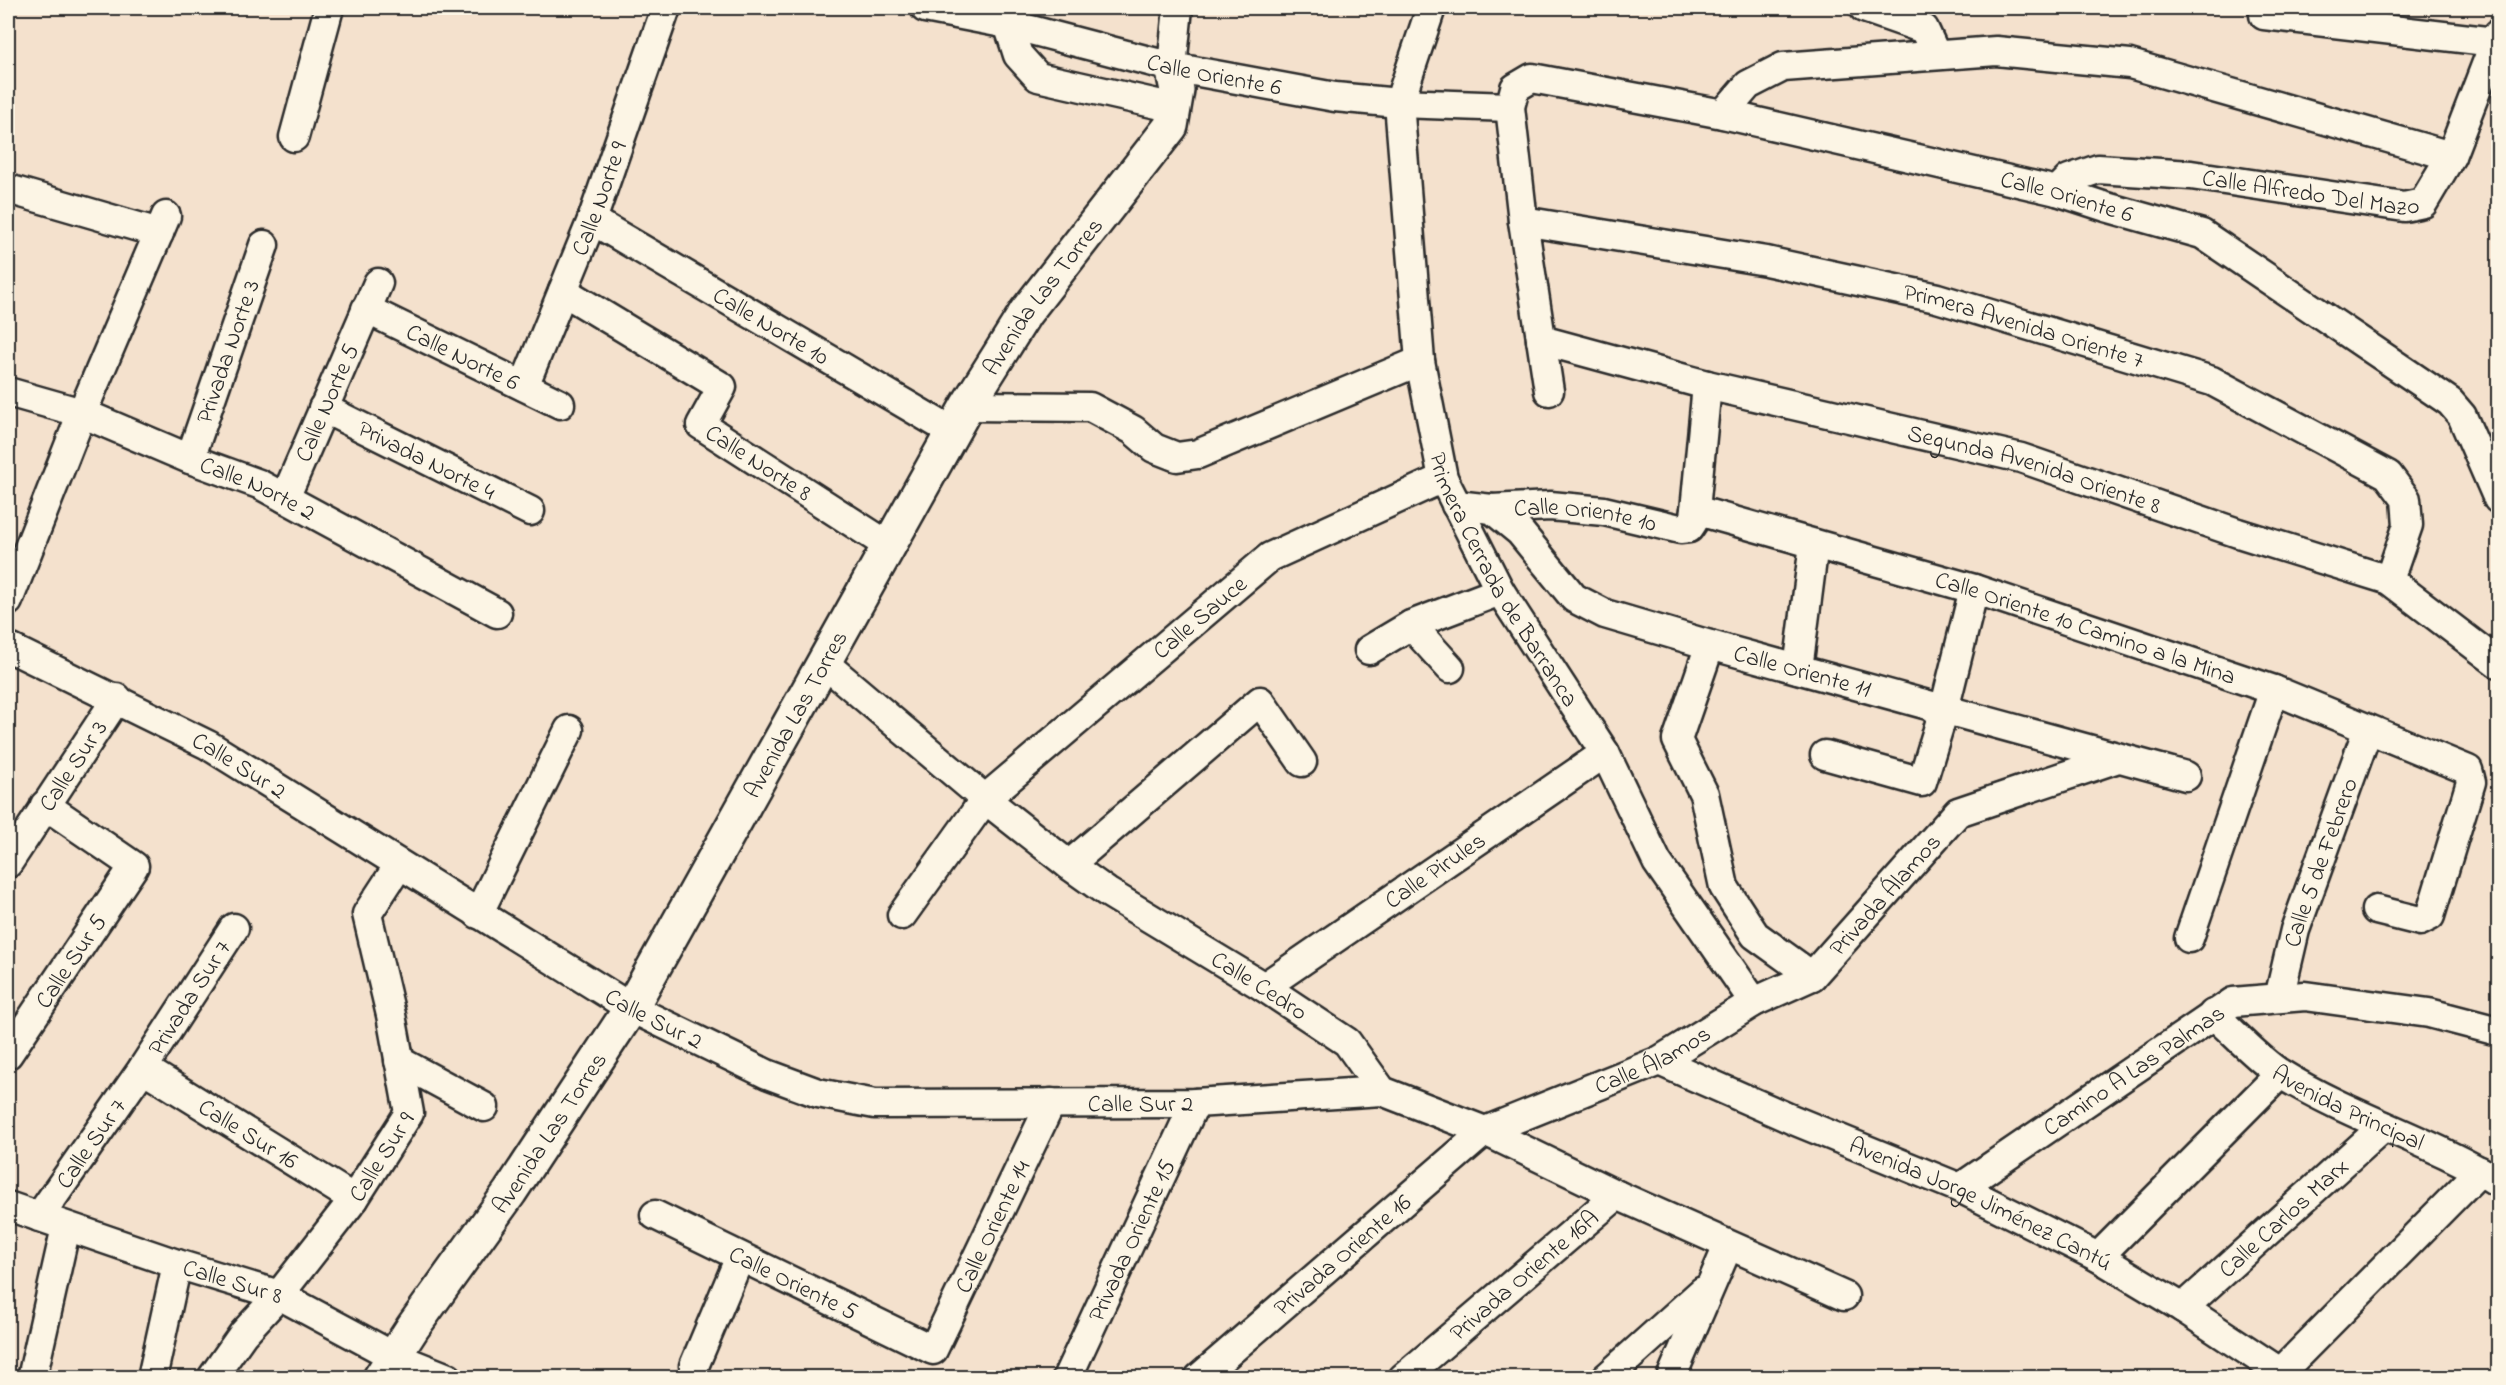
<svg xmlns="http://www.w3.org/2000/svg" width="2506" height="1385" viewBox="0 0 2506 1385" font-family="'Indie Flower',sans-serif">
<rect width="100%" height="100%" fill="#f4e1cd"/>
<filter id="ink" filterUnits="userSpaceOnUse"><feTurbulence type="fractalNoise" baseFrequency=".0167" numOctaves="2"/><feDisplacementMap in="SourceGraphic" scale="12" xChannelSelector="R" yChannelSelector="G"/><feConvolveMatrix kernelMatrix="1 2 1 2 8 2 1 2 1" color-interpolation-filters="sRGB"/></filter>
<g filter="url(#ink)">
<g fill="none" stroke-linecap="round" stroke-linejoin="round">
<g stroke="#2b2b2b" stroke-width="33">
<g id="minor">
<path id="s1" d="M925,8L1008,24L1172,67L1335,97L1399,103L1510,107"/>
<path id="s2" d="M1431,8L1399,103L1420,361L1443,478L1500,591L1605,753L1657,862L1754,1002"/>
<polyline points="1864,8 1924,29 1936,55"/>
<polyline points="1017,14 1008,24 1018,55 1038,77 1175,108"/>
<polyline points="2264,15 2495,42"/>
<polyline points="1172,67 1178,8"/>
<polyline points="1723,114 1748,85 1783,67 1996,51 2130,64 2451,156"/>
<polyline points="294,137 329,8"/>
<polyline points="8,189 159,233"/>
<path id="s3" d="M2057,191L2069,179L2098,169L2191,175L2404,207L2423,203L2451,156L2498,34"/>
<path id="s4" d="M592,220L951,431"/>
<path id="s5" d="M1523,221L1766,261L1937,298L2212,381L2388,475L2406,499L2408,525L2389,580"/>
<path id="s6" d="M563,291L722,387L701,425L889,546"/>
<path id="s7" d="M366,309L560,404"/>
<path id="s8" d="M1541,340L1707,385L2021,458L2238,533L2389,580L2498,663"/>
<path id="s9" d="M524,386L592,220L666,8"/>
<path id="s10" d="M1549,391L1523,221L1510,107L1515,88L1532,78L1723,114L2057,191L2106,207L2202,234L2450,402L2462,416L2498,499"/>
<path id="s11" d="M8,392L82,413L190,459L259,484L497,613"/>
<polyline points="967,406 1090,407 1133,430 1154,448 1177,457 1198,454 1420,361"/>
<path id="s12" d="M323,408L530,511"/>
<path id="s13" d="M190,459L264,245"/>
<path id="s14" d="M285,498L378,283"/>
<path id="s15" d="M1456,505L1492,509L1520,532L1574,598L1605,614L1710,645L2186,776"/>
<path id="s16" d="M1492,509L1550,506L1604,511L1680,529L1689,528L1693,522L1695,510L1707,385"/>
<path id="s17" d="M1695,510L1974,589L2274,690L2468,770L2471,782L2430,916L2420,921L2376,910"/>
<polyline points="8,601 82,413 166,216"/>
<polyline points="1411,625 1450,668"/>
<polyline points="1710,645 1677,740 1704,794 1724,887 1755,935 1812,976"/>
<path id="s18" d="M8,647L208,745L631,1008L767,1074L818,1093L875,1104L1195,1103L1382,1091"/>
<polyline points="1369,650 1411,625 1500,591"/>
<path id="s19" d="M824,663L985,799L1069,865L1107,892L1264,987L1347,1042L1382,1091L1485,1131L1617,1195L1844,1296"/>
<polyline points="1798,669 1814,544"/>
<polyline points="1825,755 1922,782 1944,710 1974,589"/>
<path id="s20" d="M8,863L117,698"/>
<polyline points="1069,865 1260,701 1302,762"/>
<polyline points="478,914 569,730"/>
<path id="s21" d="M902,915L985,799L1270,557L1443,478"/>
<polyline points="2189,938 2274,690"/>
<path id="s22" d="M1264,987L1605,753"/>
<path id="s23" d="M2279,998L2295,930L2368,729"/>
<path id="s24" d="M2213,1014C2232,1031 2261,1062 2281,1074C2350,1117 2430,1140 2498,1182"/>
<path id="s25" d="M8,1054L134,866L45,805"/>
<polyline points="399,1061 484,1107"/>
<path id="s26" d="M1659,1061L1791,1119L1960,1188L2098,1257L2183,1308L2289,1378"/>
<path id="s27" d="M143,1068L354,1199"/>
<path id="s28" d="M1960,1188L2233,1002L2305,996L2429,1013L2498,1031"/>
<path id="s29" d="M8,1206L177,1264L279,1295L393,1356L448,1378"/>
<path id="s30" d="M655,1215L933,1350L1051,1103"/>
<path id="s31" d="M39,1217L143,1068L234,928"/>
<polyline points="2098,1257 2280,1074"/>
<path id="s32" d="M2183,1308L2384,1126"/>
<polyline points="694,1366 740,1257"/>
<polyline points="2281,1372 2480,1171"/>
<polyline points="32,1378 66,1227"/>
<polyline points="152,1378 177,1264"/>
<path id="s33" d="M212,1378L243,1334L279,1295L354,1199L409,1113L391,1015L367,914L399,865"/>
<path id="s34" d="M1067,1378L1195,1103"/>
<path id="s35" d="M1199,1378L1485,1131L1659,1061L1754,1002L1812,976L1958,812L2118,758"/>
<path id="s36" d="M1403,1378L1617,1195"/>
<polyline points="1606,1378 1703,1291"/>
<polyline points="1671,1378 1728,1246"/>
</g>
</g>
<g stroke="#2b2b2b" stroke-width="38">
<g id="major">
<path id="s37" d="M380,1378L413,1327L510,1192L631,1008L967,406L1026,312L1171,126L1177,90L1172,67"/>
</g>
</g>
<use href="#minor" stroke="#fcf5e5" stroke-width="28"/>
<use href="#major" stroke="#fcf5e5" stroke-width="33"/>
</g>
</g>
<g text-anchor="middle" stroke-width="5" stroke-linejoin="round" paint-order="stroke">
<g font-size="24" fill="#2b2b2b" stroke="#fcf5e5">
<text dy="8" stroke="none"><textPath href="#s1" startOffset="297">Calle Oriente 6</textPath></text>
<text dy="8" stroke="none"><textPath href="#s3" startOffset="262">Calle Alfredo Del Mazo</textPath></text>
<text dy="8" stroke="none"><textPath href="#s10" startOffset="874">Calle Oriente 6</textPath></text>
<text dy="8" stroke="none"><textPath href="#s9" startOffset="202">Calle Norte 9</textPath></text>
<text dy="8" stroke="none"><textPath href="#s37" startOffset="1270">Avenida Las Torres</textPath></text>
<text dy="8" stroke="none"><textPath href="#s4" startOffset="208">Calle Norte 10</textPath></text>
<text dy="8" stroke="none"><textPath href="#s5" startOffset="512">Primera Avenida Oriente 7</textPath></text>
<text dy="8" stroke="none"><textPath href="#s13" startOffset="114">Privada Norte 3</textPath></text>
<text dy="8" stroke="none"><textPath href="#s7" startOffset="108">Calle Norte 6</textPath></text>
<text dy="8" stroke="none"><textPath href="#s14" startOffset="104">Calle Norte 5</textPath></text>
<text dy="8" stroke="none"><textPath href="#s12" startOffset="116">Privada Norte 4</textPath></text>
<text dy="8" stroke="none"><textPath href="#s6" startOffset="298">Calle Norte 8</textPath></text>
<text dy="8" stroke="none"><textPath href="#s8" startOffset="510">Segunda Avenida Oriente 8</textPath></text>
<text dy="8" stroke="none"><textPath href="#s11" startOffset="268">Calle Norte 2</textPath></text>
<text dy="8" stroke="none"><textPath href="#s16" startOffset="94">Calle Oriente 10</textPath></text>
<text dy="8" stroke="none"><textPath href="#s2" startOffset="596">Primera Cerrada de Barranca</textPath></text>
<text dy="8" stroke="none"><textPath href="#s21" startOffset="424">Calle Sauce</textPath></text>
<text dy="8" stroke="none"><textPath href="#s17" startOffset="408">Calle Oriente 10 Camino a la Mina</textPath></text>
<text dy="8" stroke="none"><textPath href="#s15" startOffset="398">Calle Oriente 11</textPath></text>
<text dy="8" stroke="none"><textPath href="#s37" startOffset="784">Avenida Las Torres</textPath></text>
<text dy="8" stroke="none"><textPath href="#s20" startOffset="117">Calle Sur 3</textPath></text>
<text dy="8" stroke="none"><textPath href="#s18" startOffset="260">Calle Sur 2</textPath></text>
<text dy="8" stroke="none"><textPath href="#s23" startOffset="142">Calle 5 de Febrero</textPath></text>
<text dy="8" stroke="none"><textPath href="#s22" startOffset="207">Calle Pirules</textPath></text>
<text dy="8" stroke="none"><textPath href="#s35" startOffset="850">Privada Álamos</textPath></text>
<text dy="8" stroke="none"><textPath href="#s25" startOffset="112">Calle Sur 5</textPath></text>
<text dy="8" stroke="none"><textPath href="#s19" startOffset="543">Calle Cedro</textPath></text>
<text dy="8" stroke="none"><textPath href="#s31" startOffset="266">Privada Sur 7</textPath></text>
<text dy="8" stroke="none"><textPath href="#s18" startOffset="746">Calle Sur 2</textPath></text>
<text dy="8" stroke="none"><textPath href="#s35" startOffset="560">Calle Álamos</textPath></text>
<text dy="8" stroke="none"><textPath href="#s28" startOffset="210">Camino A Las Palmas</textPath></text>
<text dy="8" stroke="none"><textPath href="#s18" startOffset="1250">Calle Sur 2</textPath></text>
<text dy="8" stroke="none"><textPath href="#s24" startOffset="166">Avenida Principal</textPath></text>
<text dy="8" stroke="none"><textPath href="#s37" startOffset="298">Avenida Las Torres</textPath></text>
<text dy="8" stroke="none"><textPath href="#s27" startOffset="124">Calle Sur 16</textPath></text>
<text dy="8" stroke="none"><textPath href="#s31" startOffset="90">Calle Sur 7</textPath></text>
<text dy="8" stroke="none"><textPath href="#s33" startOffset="279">Calle Sur 9</textPath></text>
<text dy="8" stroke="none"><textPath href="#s26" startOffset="352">Avenida Jorge Jiménez Cantú</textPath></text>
<text dy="8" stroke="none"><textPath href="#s32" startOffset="135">Calle Carlos Marx</textPath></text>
<text dy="8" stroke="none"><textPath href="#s30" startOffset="446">Calle Oriente 14</textPath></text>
<text dy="8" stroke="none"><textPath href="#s34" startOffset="152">Privada Oriente 15</textPath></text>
<text dy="8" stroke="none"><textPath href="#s35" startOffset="189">Privada Oriente 16</textPath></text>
<text dy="8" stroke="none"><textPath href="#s36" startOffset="159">Privada Oriente 16A</textPath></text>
<text dy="8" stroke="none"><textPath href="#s29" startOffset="237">Calle Sur 8</textPath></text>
<text dy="8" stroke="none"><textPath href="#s30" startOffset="154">Calle Oriente 5</textPath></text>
</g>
</g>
<rect width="2506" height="1385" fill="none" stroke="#fcf5e5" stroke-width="30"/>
<rect x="15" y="15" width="2476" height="1355" fill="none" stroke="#2b2b2b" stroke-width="2" filter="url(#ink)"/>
</svg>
